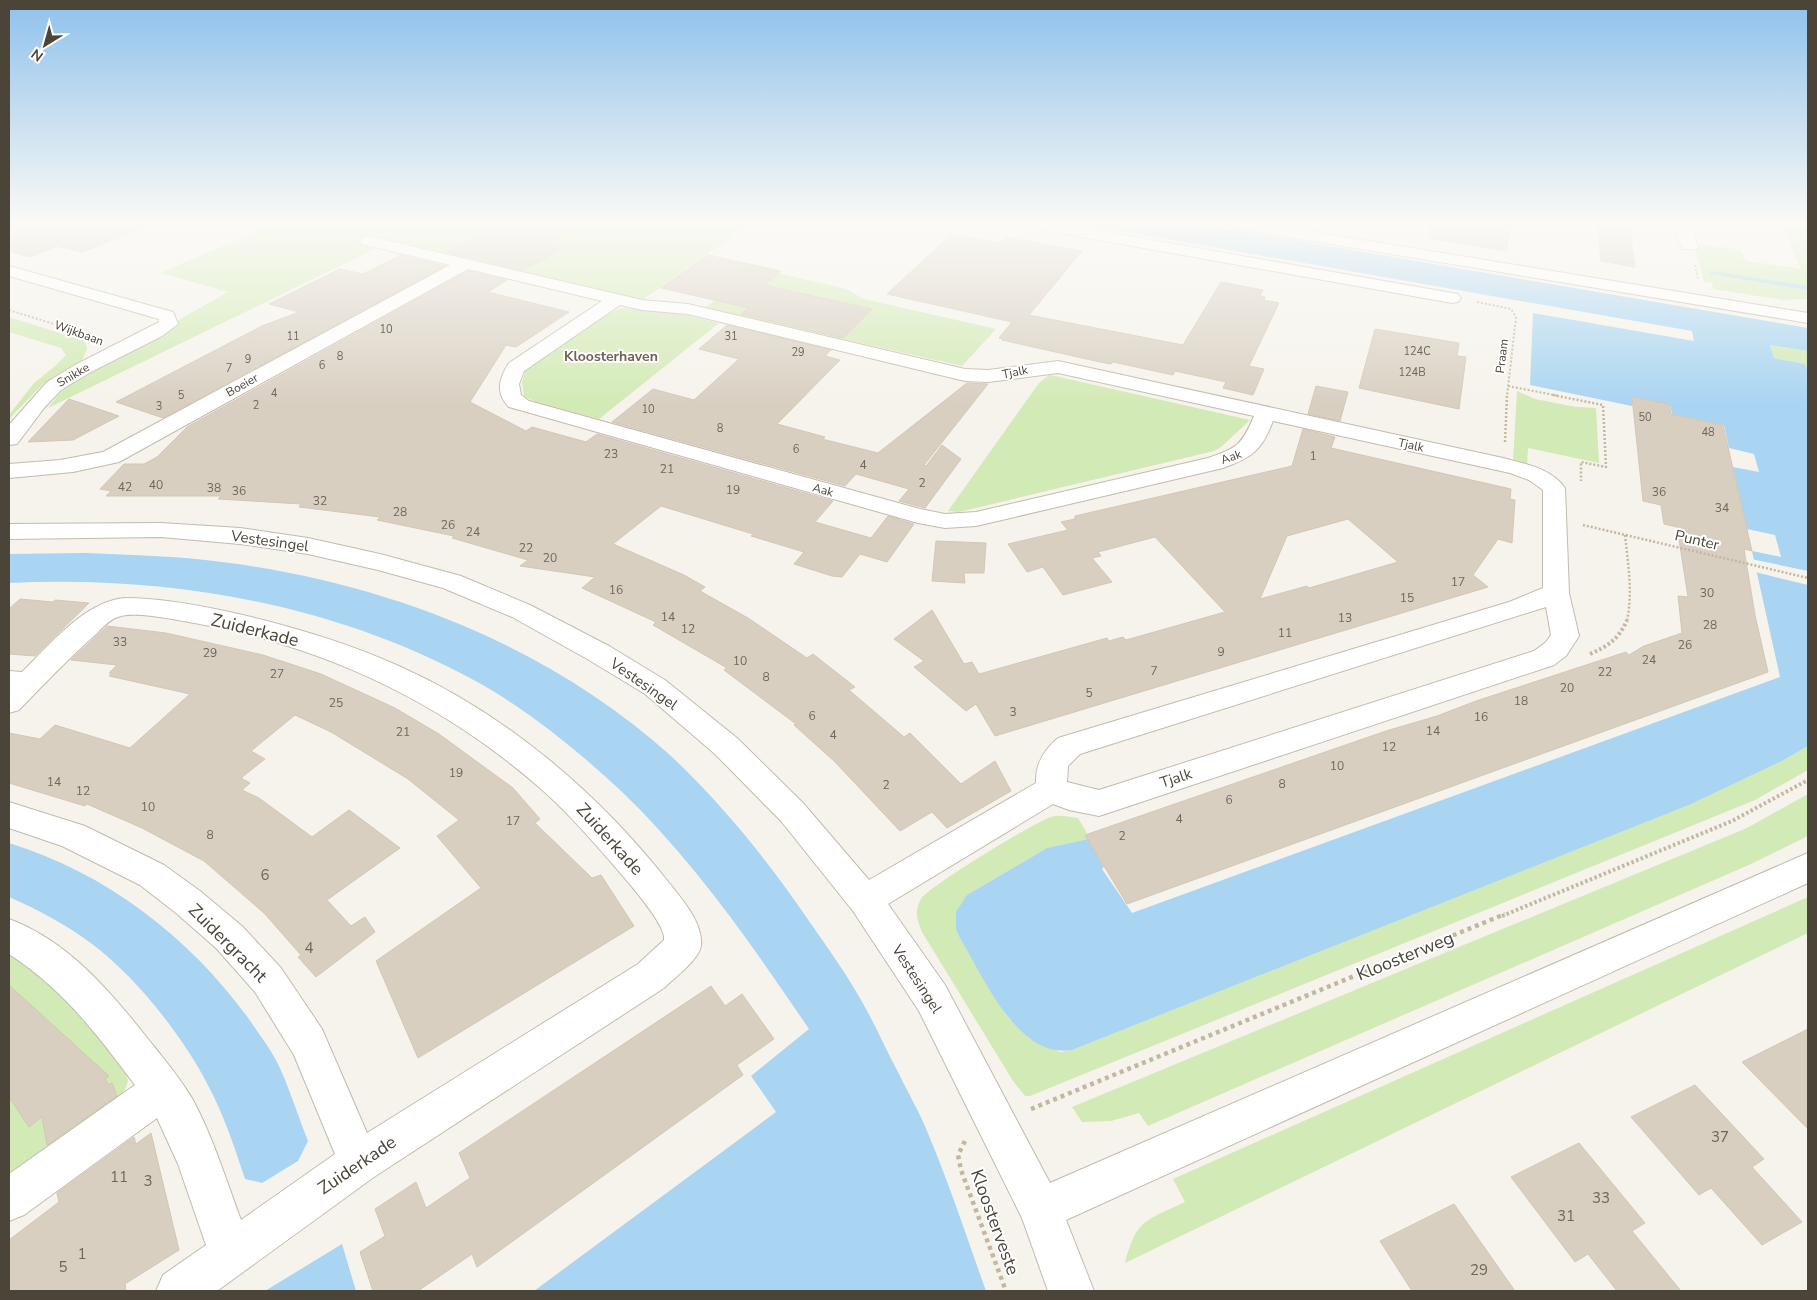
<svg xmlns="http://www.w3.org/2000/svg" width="1817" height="1300" viewBox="0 0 1817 1300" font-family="'Nunito Sans',sans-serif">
<rect width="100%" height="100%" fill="#f6f3ec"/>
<g fill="#d2eab5">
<polygon points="273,224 750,224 641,301 391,241 48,408 64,388 85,373 228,292 161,273"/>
<polygon points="1781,224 1808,224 1808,299 1783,300 1713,289 1712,283 1704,282 1694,243 1740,250 1746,261 1801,269"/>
<polygon points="757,268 846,289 864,299 996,329 962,366 705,308"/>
<polygon points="621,308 669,311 719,323 599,419 536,402 524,396 522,383 525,371 606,315"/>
<polygon points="9,317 85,341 87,349 82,361 43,384 9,419 9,415 34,383 54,367 66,355 61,348 9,332"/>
<polygon points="1770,345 1808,351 1808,373 1804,364 1774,358"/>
<polygon points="1049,375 1055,376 1250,420 1221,447 1214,451 959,512 948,511 1039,383"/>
<polygon points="1517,391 1535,399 1576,407 1596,408 1599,463 1528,448 1527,466 1513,462"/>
<path d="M1808,746V770L1755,800L1030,1096H1025L1013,1081L922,932C917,921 914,911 921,899C928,887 1036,821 1051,817C1060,814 1069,817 1078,818L1087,833L1085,834L1088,839L1047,848L967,895L956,929L1006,1015L1021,1031L1029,1038L1060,1052L1072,1050L1689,805L1782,761Z"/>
<polygon points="1808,794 1808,836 1751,864 1148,1126 1139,1113 1111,1121 1082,1122 1072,1107 1747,828"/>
<path d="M1808,897V933L1125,1263C1137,1218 1146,1221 1185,1202L1173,1179Z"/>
<polygon points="9,953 77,1007 124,1065 128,1081 123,1095 19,1172 9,1174"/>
</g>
<g fill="#a9d4f2">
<path d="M1081,224H1200L1808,328V351L1770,345L1774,358L1805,364L1808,373V746L1782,761L1689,805L1072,1050C1018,1060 983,976 960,938L956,929V912L967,895L1047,848L1088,839L1104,867L1102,869L1132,913L1780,677L1752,551L1781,557L1775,535L1747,529L1733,467L1759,472L1754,454L1729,448L1724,425L1672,414L1670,405L1632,397V406L1530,385L1533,313L1694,341L1692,331Z"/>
<path d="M85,553C133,555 182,556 230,563C391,585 549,646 671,756C723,805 769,862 809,921C827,947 846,973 861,1000C875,1024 886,1050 899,1074C908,1093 919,1111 927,1131C949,1183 967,1238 986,1291H534L776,1112L751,1076L809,1029C752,945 693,859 619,789C579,752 535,716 488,688C344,605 173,575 9,583V554Z"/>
<path d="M9,843C107,873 192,939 251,1022C259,1034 269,1047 276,1060C289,1086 297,1114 308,1141L298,1161L262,1183L245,1179C236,1152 227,1124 214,1097C189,1044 139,979 92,944C67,925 37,909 9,897Z"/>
<polygon points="342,1244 356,1291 265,1291"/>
</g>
<polygon fill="#f6f3ec" points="1751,559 1808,571 1808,585 1755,572"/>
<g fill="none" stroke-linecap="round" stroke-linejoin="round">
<g fill="#a9d4f2" fill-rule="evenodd">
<polygon points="1803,224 1808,224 1808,232 1805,230"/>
<polygon points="1712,271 1808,286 1808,290 1710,274 1710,272"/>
</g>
</g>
<g fill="#d8cfc1" stroke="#d3c7b4" fill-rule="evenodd">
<polygon points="9,224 151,224 151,225 82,252 57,246 30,257 9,251"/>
<polygon points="501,224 581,224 544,245 561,249 524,270 446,252"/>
<polygon points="1431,224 1510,224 1507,251 1429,238"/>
<polygon points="1597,224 1629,224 1635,267 1601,261"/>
<polygon points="952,234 999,243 1005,237 1082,251 1029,315 1183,345 1221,282 1263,290 1260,296 1265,297 1264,300 1279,303 1249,366 1264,369 1253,395 1223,388 1226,382 1175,371 1173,375 1113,362 1111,364 1100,362 1002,340 1003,339 999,338 1012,322 887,294"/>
<polygon points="401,255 445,266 163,418 116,402 262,326 299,312 269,304 340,269 363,274"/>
<polygon points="708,255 781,271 764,285 872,309 843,338 741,314 749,308 661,288"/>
<polygon points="468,271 507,280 488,292 569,312 516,347 506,345 470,402 526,431 532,427 586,442 597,434 833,501 815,522 871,538 888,516 914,524 887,562 860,554 842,577 832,576 794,564 804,552 751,536 753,534 661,506 613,544 684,575 705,587 700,591 748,618 807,658 813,654 855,687 849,690 904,737 910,733 961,784 995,761 1011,791 947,828 932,812 900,831 835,762 794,725 796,724 724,670 727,668 653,625 656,622 582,588 595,577 520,566 528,560 452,538 454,536 377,520 380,517 299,507 301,504 218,499 221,496 106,496 111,491 100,489 124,464 144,464 157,457 187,427"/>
<polygon points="727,325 831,350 825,356 840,360 777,424 825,437 822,439 878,453 967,383 988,384 924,465 926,466 942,445 961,459 925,508 899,501 909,489 856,474 845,486 612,422 653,389 694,400 739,359 699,349"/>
<polygon points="1375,329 1459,343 1457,356 1466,357 1459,409 1359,388"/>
<polygon points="1316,386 1348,392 1340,421 1308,414"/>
<polygon points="1632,397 1669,404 1671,414 1723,425 1752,551 1744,549 1755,615 1768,672 1127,904 1085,835 1386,731 1437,716 1476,701 1626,652 1629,655 1644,646 1682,633 1678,596 1688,597 1677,527 1664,524 1661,505 1643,501"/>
<polygon points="69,399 119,416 73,440 28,442"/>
<path d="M1303,429L1335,437L1331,448L1511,489L1510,499L1515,500L1512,543L1498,539L1473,575L1488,587L995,736L976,704L966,711L914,667L924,661L894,639L932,610L964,664L972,662L979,674L1107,638L1109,641L1123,637L1126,640L1225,612L1155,537L1098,552L1101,556L1092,558L1112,582L1063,595L1043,567L1027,572L1008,544L1068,530L1061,522L1075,519V516L1292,466ZM1348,519L1398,562L1309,588L1307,586L1260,599L1287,536Z"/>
<polygon points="936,541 986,543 984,573 964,573 965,583 932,581"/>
<polygon points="20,599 53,602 55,600 89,603 35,656 9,654 9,609"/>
<polygon points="107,626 166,633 263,655 321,674 395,708 439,734 513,788 540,819 535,823 592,878 601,875 634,926 418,1058 376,961 481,888 437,836 459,820 408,779 331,732 295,715 251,751 265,759 241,778 250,783 242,790 259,798 312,837 349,810 400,848 327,900 351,926 365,917 375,932 316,977 298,957 301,955 264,913 204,861 142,828 87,804 85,806 9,783 9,733 40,739 55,725 130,748 190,694 109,676 112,673 109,673 117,665 71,660"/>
<polygon points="9,985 109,1076 105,1079 109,1085 112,1083 117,1096 47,1145 42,1117 29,1127 9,1097"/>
<polygon points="711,986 725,1006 742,994 774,1039 737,1065 743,1075 477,1267 472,1254 418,1291 373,1291 360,1252 385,1236 375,1209 416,1182 426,1208 470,1178 459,1153"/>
<polygon points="1808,1029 1808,1129 1742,1062"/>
<polygon points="1695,1085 1764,1159 1752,1167 1802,1222 1762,1245 1711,1188 1699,1195 1631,1117"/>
<polygon points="151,1133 179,1250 125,1284 126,1291 9,1291 9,1240 59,1202 57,1193 134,1137 136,1144"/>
<polygon points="1579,1143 1645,1223 1632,1231 1681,1291 1617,1291 1588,1254 1575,1262 1511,1177"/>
<polygon points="1454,1204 1515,1291 1412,1291 1380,1241"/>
</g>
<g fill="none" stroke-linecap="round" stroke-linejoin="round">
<g stroke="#c2bbae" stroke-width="2">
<g id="minor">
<polygon points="1029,224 1061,224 1452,293 1458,294 1461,298 1458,302 1452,303 1037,229 1031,227"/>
<polygon points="1232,224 1266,224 1808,313 1808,323 1240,229 1234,227"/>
<polygon points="1674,224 1690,224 1698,246 1696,249 1684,249 1679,242"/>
<path d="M368,236L642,300L688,304L965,369L988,370L1058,361L1503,458C1525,464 1551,468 1565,488L1569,593L1579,636L1566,656L1554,665L1099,816L1069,810L1053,804L888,904L945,985L1050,1183L1808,853V883L1066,1220L1094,1291H1048L1022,1218L919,1011L853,911L781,821L715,754L645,694L589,660L512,617L443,588L378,570L308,554L240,544L161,537L9,539V524L161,523L240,528L308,538L380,554L461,576L530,605L609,646L665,680L737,738L803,803L869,880L1036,783C1035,764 1044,750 1058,738L1509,602L1543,588V490L1529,480L1510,473L1273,421C1262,450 1252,458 1223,468L976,526L945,528L918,523L509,407C495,393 499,378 509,363L602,301L468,269L119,462L73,472L9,478V464L60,460L103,452L450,265L362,244L360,241L362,238ZM620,305L642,310L688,314L965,381L988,382L1058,373L1254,416C1242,445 1237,448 1208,458L976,512L945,514L920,509L529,401L521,395L519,384L524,371ZM1546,607L1551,635L1546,642L1534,651L1099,790L1067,782L1068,766L1080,754Z"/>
<polygon points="9,266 173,312 178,324 162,336 89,373 61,390 44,408 17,444 9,445 9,425 47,382 75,365 159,322 159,319 9,276"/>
<path d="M124,598C161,598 198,605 234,613C291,626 348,643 401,667C505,714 595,790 666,879C679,896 703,921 701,945C700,959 674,978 664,988L374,1177L217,1291H156L163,1275L206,1245L178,1164L157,1118L24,1215L9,1221V1174L135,1085C96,1033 64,990 9,954V919C68,941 110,991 148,1039C164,1059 180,1078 193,1100C213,1137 226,1180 241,1220L335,1154L294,1055L255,992L216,948L176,913L140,885L62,846L9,828V802L85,826L164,865L200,891L242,926L281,968L322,1029L367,1133L638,964L664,940V936C661,919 628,882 616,868C590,838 563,807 533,782C438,701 327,649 205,625C185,622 136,610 118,617C110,619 102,628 96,634C69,658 44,684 19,710L9,713V671L22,672C50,645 84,602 124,598Z"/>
</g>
</g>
<g stroke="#c4b79f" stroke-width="2" stroke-dasharray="2 2" stroke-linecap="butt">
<polyline points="1695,265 1698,279"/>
<polyline points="1477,302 1511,309 1516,317 1507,396"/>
<polyline points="9,310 92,336"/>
<polyline points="1508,386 1559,396"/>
</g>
<g stroke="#c4b79f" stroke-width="2.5" stroke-dasharray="2 2" stroke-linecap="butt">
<polyline points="1553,395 1603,405 1606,467 1581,462 1581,481"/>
<polyline points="1505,442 1507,395"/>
<polyline points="1583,525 1808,578"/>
<path d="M1625,535C1628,564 1633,592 1627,621"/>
</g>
<g stroke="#c4b79f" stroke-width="4" stroke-dasharray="2.5 2.5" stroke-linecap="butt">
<path d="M1590,654C1608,646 1619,639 1627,620"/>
<polyline points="1502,916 1732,821 1808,780"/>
</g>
<g stroke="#c4b79f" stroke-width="4.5" stroke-dasharray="4 4" stroke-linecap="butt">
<polyline points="1031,1109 1505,914"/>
<polyline points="965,1141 958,1155 961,1170 1006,1291"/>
</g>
<use href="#minor" fill="#fff" fill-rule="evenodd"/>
</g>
<linearGradient id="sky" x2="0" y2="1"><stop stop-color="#8fc1ec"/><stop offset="0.55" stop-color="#fbfaf6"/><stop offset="1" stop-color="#fbfaf6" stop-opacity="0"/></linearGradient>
<rect width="1817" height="406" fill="url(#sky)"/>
<g text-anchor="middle" stroke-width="4" stroke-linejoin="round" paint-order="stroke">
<g font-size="11" fill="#6e675b">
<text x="386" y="333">10</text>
<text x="293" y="340">11</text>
<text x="731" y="340">31</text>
<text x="1417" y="355">124C</text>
<text x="798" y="356">29</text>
<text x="340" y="360">8</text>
<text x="248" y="363">9</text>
<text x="322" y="369">6</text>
<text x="229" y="372">7</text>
<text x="1412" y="376">124B</text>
<text x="274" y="397">4</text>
<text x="181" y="399">5</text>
<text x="256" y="409">2</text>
<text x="159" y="410">3</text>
<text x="648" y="413">10</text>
<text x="1645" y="421">50</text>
<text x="720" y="432">8</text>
<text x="1708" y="436">48</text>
<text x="796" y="453">6</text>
</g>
<g font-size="12" fill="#4b4439" stroke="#fff">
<text transform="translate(79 333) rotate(20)" y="4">Wijkbaan</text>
<text transform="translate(1502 356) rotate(-83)" y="4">Praam</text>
<text transform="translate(1015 372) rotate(-11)" y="4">Tjalk</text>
<text transform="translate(73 375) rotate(-30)" y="4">Snikke</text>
<text transform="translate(242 385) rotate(-29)" y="4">Boeier</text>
<text transform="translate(1411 445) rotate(12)" y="4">Tjalk</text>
<text transform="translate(1231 457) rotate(-20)" y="4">Aak</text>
<text transform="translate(823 490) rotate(16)" y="4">Aak</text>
</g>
<g font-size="12" fill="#6e675b">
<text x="611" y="458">23</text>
<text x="1313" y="460">1</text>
<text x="863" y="469">4</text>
<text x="667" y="473">21</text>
<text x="922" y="487">2</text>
<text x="156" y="489">40</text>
<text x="125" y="491">42</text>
<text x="214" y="492">38</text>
<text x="733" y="494">19</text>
<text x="239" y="495">36</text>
<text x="1659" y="496">36</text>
<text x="320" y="505">32</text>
<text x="1722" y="512">34</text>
<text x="400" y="516">28</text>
<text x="448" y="529">26</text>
<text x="473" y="536">24</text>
<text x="526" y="552">22</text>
<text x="550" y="562">20</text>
<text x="1458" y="586">17</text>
<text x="616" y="594">16</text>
<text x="1707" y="597">30</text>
<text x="1407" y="602">15</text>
<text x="668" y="621">14</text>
<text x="1345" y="622">13</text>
<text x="1710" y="629">28</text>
<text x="688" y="633">12</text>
<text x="1285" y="637">11</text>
<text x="120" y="646">33</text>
<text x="1685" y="649">26</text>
<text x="1221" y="656">9</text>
<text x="210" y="657">29</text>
<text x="1649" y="664">24</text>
<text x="740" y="665">10</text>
<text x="1154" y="675">7</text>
<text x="1605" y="676">22</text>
<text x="277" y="678">27</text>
<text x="766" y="681">8</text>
<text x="1567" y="692">20</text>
<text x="1089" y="697">5</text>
<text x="1521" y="705">18</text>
<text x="336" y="707">25</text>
<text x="1013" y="716">3</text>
<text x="812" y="720">6</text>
<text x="1481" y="721">16</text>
<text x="1433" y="735">14</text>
<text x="403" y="736">21</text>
<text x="833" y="739">4</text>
<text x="1389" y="751">12</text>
<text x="1337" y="770">10</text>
<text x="456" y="777">19</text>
<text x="54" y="786">14</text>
<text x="1282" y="788">8</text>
<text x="886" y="789">2</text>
<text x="83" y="795">12</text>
<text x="1229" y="804">6</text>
<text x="148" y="811">10</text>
<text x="1179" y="823">4</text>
<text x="513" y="825">17</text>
<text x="210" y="839">8</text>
<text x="1122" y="840">2</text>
</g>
<g font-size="14" font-weight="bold" fill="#6e6250" stroke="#fff">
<text x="611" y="361">Kloosterhaven</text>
</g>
<g font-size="15" fill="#4b4439" stroke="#fff">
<text transform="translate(1697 540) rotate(13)" y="5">Punter</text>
<text transform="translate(270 541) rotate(8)" y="5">Vestesingel</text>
<text transform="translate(644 684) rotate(35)" y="5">Vestesingel</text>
<text transform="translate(1176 778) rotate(-18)" y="5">Tjalk</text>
<text transform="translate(917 979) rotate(57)" y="5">Vestesingel</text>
</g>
<g font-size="15" fill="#6e675b">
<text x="265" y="880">6</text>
<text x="309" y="953">4</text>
<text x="1720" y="1142">37</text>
<text x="119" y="1182">11</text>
<text x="148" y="1186">3</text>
<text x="1601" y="1203">33</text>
<text x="1566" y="1221">31</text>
<text x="82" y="1259">1</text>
<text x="63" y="1272">5</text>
<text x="1479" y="1275">29</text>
</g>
<g font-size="18" fill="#4b4439" stroke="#fff">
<text transform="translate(255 630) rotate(14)" y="6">Zuiderkade</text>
<text transform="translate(610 839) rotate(48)" y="6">Zuiderkade</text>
<text transform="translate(228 943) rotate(45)" y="6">Zuidergracht</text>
<text transform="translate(1405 956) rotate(-22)" y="6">Kloosterweg</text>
<text transform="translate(357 1165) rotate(-34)" y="6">Zuiderkade</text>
<text transform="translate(995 1222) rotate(70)" y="6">Kloosterveste</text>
</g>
</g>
<rect width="1817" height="1300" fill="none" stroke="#4b4439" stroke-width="20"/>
<g transform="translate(45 45) rotate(217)" stroke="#ffffff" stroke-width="4" paint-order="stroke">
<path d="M0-4L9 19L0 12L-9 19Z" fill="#4b4439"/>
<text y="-8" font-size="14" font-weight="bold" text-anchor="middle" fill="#4b4439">N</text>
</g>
</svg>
